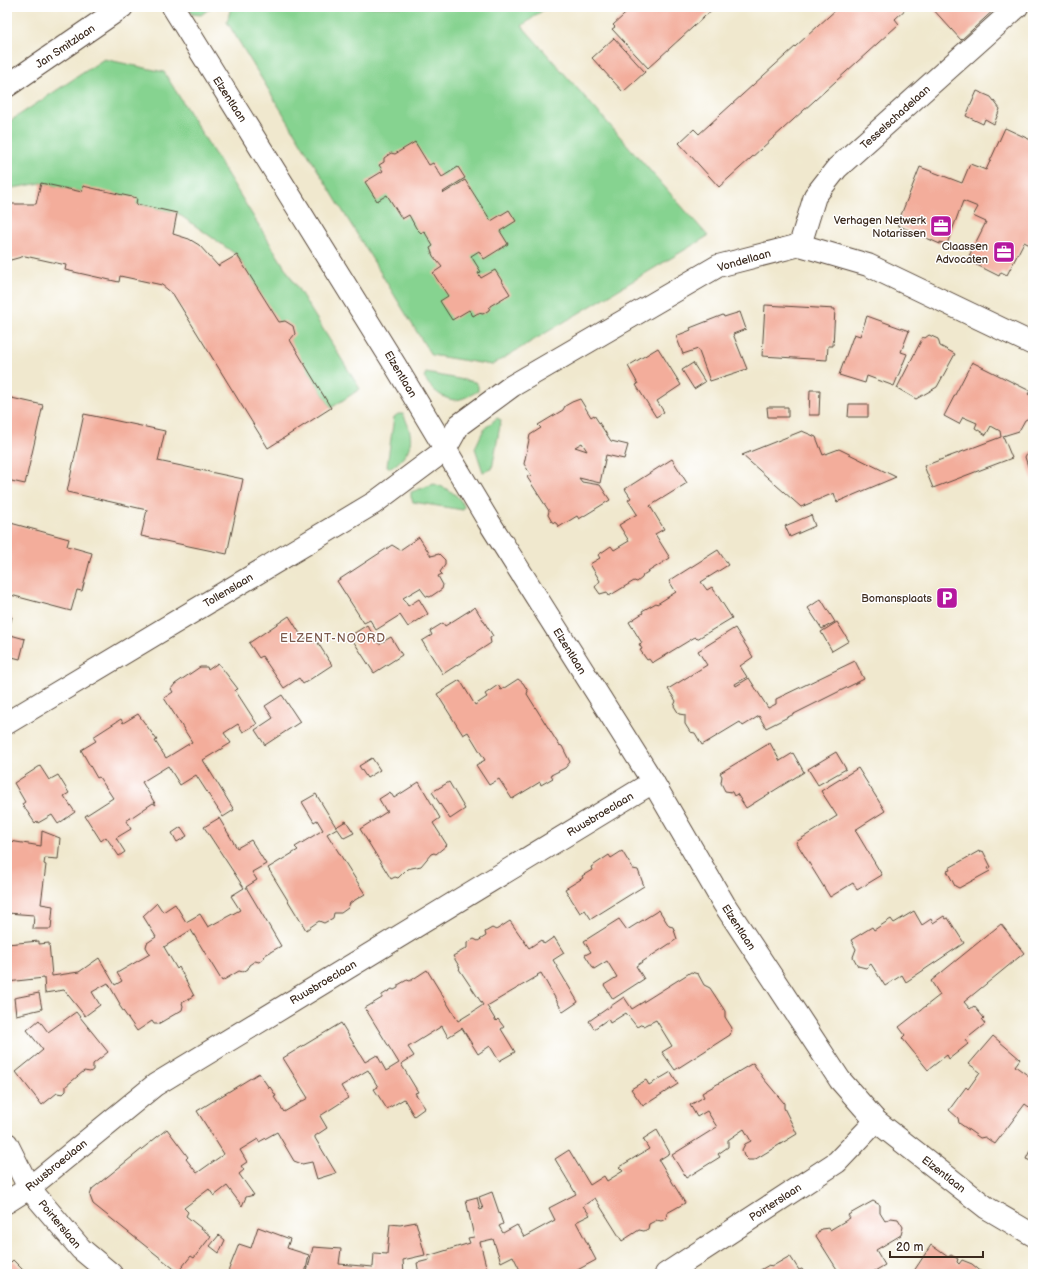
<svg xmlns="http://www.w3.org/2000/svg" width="1040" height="1281" viewBox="0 0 1040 1281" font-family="'Balsamiq Sans',sans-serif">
<rect width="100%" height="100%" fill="#fff"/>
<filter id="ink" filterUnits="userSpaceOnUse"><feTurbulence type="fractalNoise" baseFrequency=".025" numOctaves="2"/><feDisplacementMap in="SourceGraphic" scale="8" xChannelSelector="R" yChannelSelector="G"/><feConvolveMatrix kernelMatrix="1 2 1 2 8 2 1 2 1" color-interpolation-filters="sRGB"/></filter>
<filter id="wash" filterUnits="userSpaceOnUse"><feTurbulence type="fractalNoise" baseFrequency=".012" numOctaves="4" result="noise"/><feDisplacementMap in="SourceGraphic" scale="16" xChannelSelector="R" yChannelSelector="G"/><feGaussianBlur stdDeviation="0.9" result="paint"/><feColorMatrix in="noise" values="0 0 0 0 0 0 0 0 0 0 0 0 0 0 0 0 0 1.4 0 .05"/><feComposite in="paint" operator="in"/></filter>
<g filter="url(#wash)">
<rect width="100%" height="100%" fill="#f0e8ce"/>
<g fill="#86d390" stroke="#607e57">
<polygon points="189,7 212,7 201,15 192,14"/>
<polygon points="231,7 547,7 522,26 708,236 492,365 431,355 227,22"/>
<polygon points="104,59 164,72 360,389 331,408 237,255 177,213 41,183 7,189 7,123"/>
<path d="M426,373L475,382L478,386V391C471,395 462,400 454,400C442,399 429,387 424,377Z"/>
<path d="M398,414H403C415,437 414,452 391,468L387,466L394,417Z"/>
<polygon points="497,418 501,420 492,469 483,472 475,448 484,429"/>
<path d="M434,484C447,488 458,494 464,506L463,510L413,502L411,497V492Z"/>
</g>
<g id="blocks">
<g fill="#f3ad9b" fill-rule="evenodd">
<polygon points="633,7 715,7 648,68 612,29 615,27 613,25"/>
<polygon points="839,7 908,7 895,19 899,24 719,187 679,143 694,129 699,134"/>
<polygon points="931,7 997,7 961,40"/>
<polygon points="614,38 645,72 623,92 592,58"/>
<polygon points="977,91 991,97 1000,109 994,124 985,119 983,124 966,116"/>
<polygon points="1005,128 1033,141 1033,243 1032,246 1024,242 1007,275 1001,272 999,276 973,263 975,259 969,256 986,222 973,216 978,207 963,201 947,244 940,242 940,244 897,225 920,167 962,183 970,164 986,170"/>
<polygon points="415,142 429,165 433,163 442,177 458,167 465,178 443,192 444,193 465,180 491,221 509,210 516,221 500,231 508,244 484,259 479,251 471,256 481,272 478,273 481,278 495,270 510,294 490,306 489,310 483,314 478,313 473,316 469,310 452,320 440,301 448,296 433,273 442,267 433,256 430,248 433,246 424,231 421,233 416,228 409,215 402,219 387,195 377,201 365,182 383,171 379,165 384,162 384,158 391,153 395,154"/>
<polygon points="41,183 82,192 83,186 123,195 137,198 136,204 177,213 173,234 189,239 199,245 218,266 237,255 279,322 285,321 293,326 295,334 290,340 331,408 268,448 173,294 162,285 120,276 119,282 65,270 66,265 25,256 7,261 7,204 36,204"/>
<polygon points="765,305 835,309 833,346 828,346 827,360 762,356"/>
<polygon points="740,312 746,329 733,334 747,369 710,381 698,349 683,354 676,336 691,330 690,328 723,315 724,317"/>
<polygon points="867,316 909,331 901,352 907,354 894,386 867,376 865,383 839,375 854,334 860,336"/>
<polygon points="929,335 938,339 940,346 955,354 937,387 916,399 897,388 923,337 925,338"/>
<polygon points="658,348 681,385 657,401 664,412 656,417 636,385 638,384 628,366"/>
<polygon points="972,362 1030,391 1028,394 1033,397 1033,416 1025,420 1019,431 1003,436 1012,458 933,488 924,466 1001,437 1000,431 991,426 986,435 975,428 977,423 963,417 959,424 944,416"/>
<polygon points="693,363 705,382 694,389 682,370"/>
<polygon points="810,390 820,390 819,415 809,415"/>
<polygon points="7,397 43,405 25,484 7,480"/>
<path d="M580,399L591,417L594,415L611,441L628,445L624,459L606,455L600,483L579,478L582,482L600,485L610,500L579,519L577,516L559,527L556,523L552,522L548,515L549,511L527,477L531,475L524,464L530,435L541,428L538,425L563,410L565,406L572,402ZM582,443L587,451L575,447Z"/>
<polygon points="849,404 868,404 868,417 848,417"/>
<polygon points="767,407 788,407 788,417 768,417"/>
<polygon points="84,414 165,431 158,461 243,479 227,554 141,536 147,510 67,492"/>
<polygon points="802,431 816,437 823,455 839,449 896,477 837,502 834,493 801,507 742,455"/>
<polygon points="1033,451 1033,482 1025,457 1027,453"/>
<polygon points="672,459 687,483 650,506 664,529 655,534 670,558 643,575 642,578 637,582 634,581 609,596 607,592 600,594 595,587 600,581 590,564 600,558 598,555 611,546 614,550 629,541 619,525 637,514 628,500 631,498 625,489"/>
<polygon points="811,515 815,526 790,537 785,526"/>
<polygon points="7,522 69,539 67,546 92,553 82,591 77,590 71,611 7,594"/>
<polygon points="419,537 431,556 439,554 445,560 445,565 440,572 442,574 438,576 443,585 442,589 430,597 426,596 420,588 403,598 408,606 419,599 428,614 408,627 400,615 376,630 370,620 364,623 337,581 392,545 400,550"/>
<polygon points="718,550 728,565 701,582 707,590 712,587 732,618 697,639 695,637 652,663 649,659 647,660 640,650 642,649 639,644 642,643 629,622 643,613 642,611 656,603 657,604 676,592 669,581"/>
<polygon points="821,599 835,622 822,629 808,608"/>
<polygon points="475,607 493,636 490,638 491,643 443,674 422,641 432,635 430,631 443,623 445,626"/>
<polygon points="7,616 12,617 10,625 7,624"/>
<polygon points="289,616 304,640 309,637 313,643 316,640 332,665 303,684 299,678 284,688 262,656 259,658 249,643"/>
<polygon points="837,622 849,641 832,651 821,632"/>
<polygon points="367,625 379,644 391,637 402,655 374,673 350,636"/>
<polygon points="735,628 753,657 740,666 747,677 735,684 736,686 749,678 768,708 776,704 776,699 855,661 864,679 766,728 759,716 743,726 740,722 702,745 695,733 690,732 685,724 685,715 679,714 674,706 676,701 668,689 707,665 698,651"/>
<polygon points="7,634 25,639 20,659 12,657 7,675"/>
<polygon points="218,663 238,689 235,690 257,724 243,732 238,724 224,733 231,743 203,760 234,810 223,817 196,775 180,785 168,766 142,782 156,805 153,803 126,821 131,829 116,838 125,852 119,856 106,837 101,841 85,816 113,798 99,777 97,778 81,750 96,741 93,737 121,719 123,723 138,714 157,740 155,741 166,758 192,742 164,698 173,692 171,689 175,684 200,667 207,667 208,670"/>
<polygon points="518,679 523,683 528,691 527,694 559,745 562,746 570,762 565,768 551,775 553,778 541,785 540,782 512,799 499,779 489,785 476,765 485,760 468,732 463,735 437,694 460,680 475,705 487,697 485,694 498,685 501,690"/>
<polygon points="282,695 300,722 265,745 255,730 273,718 265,706"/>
<polygon points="770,743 780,761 793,753 804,772 746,808 737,794 734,796 732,792 725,791 721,783 722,776 720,773"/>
<polygon points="836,752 846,769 818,785 808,769"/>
<polygon points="372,758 380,770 367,778 359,766"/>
<polygon points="40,766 49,780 58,775 69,793 64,796 75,812 58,824 52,815 38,823 37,821 35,823 22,804 25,802 14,783"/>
<polygon points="858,768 885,811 855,830 882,875 857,890 853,883 830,897 796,842 837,816 821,791"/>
<polygon points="419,782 440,818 433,823 447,845 436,854 434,853 431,854 421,866 407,869 398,878 395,877 391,879 360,829 388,811 386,811 379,799 390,792 394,798"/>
<polygon points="449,782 465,809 450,819 432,792"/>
<polygon points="316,794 336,827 346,821 354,833 344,838 337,828 327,834 365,894 350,903 348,908 341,913 334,913 333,918 324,923 319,921 306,930 268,868 298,850 295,847 323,830 317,820 314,822 302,802"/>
<polygon points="219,818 237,848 251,840 266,864 252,872 257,880 246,887 281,946 265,955 264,958 259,962 255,961 249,965 248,969 243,972 239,971 222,981 191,930 164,947 177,969 179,967 194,996 182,1003 183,1006 182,1010 158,1024 154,1024 152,1021 137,1031 119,1005 120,1004 108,983 92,992 100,1005 85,1016 64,990 45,993 44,978 7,982 7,944 39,941 39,944 49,943 52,976 79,972 99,958 115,985 122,981 117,973 150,954 146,947 147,943 156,937 143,916 157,903 163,912 175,904 186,922 200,914 208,927 240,910 231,896 244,888 204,827"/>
<polygon points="181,827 187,836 177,842 172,833"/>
<polygon points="42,831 60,838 58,859 45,858 44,864 46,865 41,904 53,906 51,929 33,929 34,915 7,913 7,842 10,842 10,841 41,846"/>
<polygon points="622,851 633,869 638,870 644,886 591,919 585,910 580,913 565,889 583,878 582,876 592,870 591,867 609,855 611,858"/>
<polygon points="979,851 980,853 983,851 991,867 988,868 990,871 959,888 955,886 947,871 950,870 949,868"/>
<polygon points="659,910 669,926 673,927 677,939 636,966 644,979 613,999 604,985 617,977 607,961 594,969 585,955 591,952 584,941 619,919 627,930"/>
<polygon points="914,911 922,925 931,919 933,923 944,916 946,919 948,918 964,943 906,982 902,975 885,986 871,964 866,968 858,966 853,957 856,949 851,940 872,927 874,930 891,919 894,923"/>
<polygon points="510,921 529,948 541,940 544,944 554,937 564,953 553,960 578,1002 563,1012 541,973 537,975 538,976 487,1006 496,1021 498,1019 504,1027 501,1029 515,1052 499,1061 490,1046 478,1054 462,1028 448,1037 442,1026 410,1046 408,1047 414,1056 401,1064 418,1092 415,1093 425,1108 414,1116 404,1099 387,1109 374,1089 378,1087 368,1070 341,1086 348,1098 320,1116 327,1128 315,1136 315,1138 336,1173 317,1179 312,1162 302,1164 294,1161 277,1132 259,1142 258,1139 240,1150 247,1162 241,1166 244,1170 239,1174 254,1195 246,1197 242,1206 227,1186 214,1196 209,1189 184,1208 188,1212 186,1216 211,1236 194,1258 191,1256 178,1272 93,1204 90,1196 92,1189 167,1129 188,1157 186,1159 197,1173 224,1154 197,1111 259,1073 269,1088 270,1087 276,1096 274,1097 284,1112 308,1098 283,1058 341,1023 365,1062 377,1055 386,1071 399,1063 365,1008 382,998 382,995 392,989 394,990 398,988 398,985 407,980 410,981 427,970 458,1021 471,1013 483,1005 459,969 460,968 453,956 467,948 467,943 474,939 478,941 486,936 485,932 492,928 496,930"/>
<polygon points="1001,924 1024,953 964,1002 970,1009 974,1006 984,1018 982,1020 985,1024 965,1040 968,1044 949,1059 947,1055 928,1070 902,1038 905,1035 899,1027 940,995 931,981"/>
<polygon points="691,972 698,974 704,985 710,988 725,1011 725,1017 732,1028 730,1035 675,1070 662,1052 672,1046 656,1020 644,1026 642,1024 637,1027 626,1013 610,1023 608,1019 594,1029 589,1021 624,997 632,1009"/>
<polygon points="39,993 42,1009 16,1015 14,998"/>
<polygon points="76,1012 108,1052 93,1064 93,1070 90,1072 84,1071 66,1086 66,1091 63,1094 57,1093 42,1105 16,1072 43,1050 27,1030 39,1020 48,1032"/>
<polygon points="993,1036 1020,1059 1015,1066 1033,1079 1033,1110 1025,1104 995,1144 985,1137 980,1138 959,1123 958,1118 949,1110 966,1087 968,1089 980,1072 969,1064"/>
<polygon points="753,1063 763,1078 784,1103 784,1108 797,1134 754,1160 748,1160 744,1156 742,1150 745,1144 751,1141 744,1129 728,1140 728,1147 718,1154 720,1157 686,1178 672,1155 717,1127 707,1111 697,1117 690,1105 704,1097 702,1093"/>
<polygon points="671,1072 678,1084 643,1106 631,1089 646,1080 649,1085"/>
<polygon points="657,1130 670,1153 659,1160 685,1203 667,1213 666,1219 661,1221 657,1220 649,1224 648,1229 644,1231 639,1230 622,1241 595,1198 583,1206 590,1215 576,1222 596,1260 570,1274 522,1274 513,1256 501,1262 493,1239 480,1242 488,1274 419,1274 417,1263 429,1260 428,1256 470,1243 468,1238 474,1237 466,1200 477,1197 480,1210 483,1209 479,1197 492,1192 503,1224 499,1226 503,1233 517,1225 524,1237 555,1220 549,1208 576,1194 555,1159 569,1150 590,1185 604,1176 607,1181 623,1171 619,1167 649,1149 643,1139"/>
<polygon points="1033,1144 1033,1162 1026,1159"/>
<polygon points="873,1201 880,1205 880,1213 885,1221 891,1218 898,1219 903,1227 901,1235 876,1250 885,1265 873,1272 874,1274 840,1274 816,1236 821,1229 829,1228 830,1230 850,1218 848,1215"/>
<polygon points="416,1222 425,1255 403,1260 404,1274 320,1274 307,1272 313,1247 341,1249 339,1264 373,1267 374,1253 387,1254 390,1224 400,1225"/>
<polygon points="258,1227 290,1239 287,1248 309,1255 305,1274 227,1274 239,1244 251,1248"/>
<polygon points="219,1235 225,1240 219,1253 210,1246"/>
<polygon points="931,1245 948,1257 951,1255 958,1259 957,1262 959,1264 962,1260 972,1264 984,1274 912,1274"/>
<polygon points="790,1256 799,1270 802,1269 805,1274 758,1274 757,1272 769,1265 771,1267"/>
<polygon points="13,1260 26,1273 30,1272 32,1274 7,1274 7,1266"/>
</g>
</g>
</g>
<g filter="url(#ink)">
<use href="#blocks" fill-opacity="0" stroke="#564638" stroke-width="1"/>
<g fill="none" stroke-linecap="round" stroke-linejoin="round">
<g stroke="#564638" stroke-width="24">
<g id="street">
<polyline points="173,7 395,365 489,522 653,782 724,904 840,1080 876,1121 987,1208 1033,1235"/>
<polyline points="7,86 122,7"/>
<polyline points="800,245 815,196 837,168 1017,7"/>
<polyline points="7,723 374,503 445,450 459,425 512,386 718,266 800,245 868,265 1033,344"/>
<polyline points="7,1144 29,1188 81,1249 111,1274"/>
<polyline points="7,1202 29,1188 155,1085 653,782"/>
<polyline points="666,1274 837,1162 876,1121"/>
</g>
</g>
<use href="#street" stroke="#fff" stroke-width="22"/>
</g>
</g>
<defs>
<g id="office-square" transform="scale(1.15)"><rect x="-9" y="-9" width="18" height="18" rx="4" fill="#b5179e" stroke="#fff"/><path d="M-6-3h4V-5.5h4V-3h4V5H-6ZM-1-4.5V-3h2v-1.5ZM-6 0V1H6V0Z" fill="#fff"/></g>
<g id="parking-square" transform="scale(1.15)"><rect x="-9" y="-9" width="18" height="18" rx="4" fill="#b5179e" stroke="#fff"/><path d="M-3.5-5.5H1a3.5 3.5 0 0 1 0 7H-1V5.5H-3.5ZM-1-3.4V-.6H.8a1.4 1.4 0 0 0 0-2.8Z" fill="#fff"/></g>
</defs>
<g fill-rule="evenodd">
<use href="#office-square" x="941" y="226"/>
<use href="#office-square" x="1004" y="252"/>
<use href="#parking-square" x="947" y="598"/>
</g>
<g text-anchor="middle" stroke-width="3" stroke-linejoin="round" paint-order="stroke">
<g font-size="11" fill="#3b2a1e" stroke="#fff">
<text transform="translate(65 46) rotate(-34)" y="4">Jan Smitzlaan</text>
<text transform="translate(230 99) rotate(57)" y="4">Elzentlaan</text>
<text transform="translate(895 117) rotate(-42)" y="4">Tesselschadelaan</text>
<text transform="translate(744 260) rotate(-16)" y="4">Vondellaan</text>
<text transform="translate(401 374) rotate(59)" y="4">Elzentlaan</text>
<text transform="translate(228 590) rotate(-31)" y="4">Tollenslaan</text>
<text transform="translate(570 651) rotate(58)" y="4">Elzentlaan</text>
<text transform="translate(600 814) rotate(-31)" y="4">Ruusbroeclaan</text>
<text transform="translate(739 927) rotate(57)" y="4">Elzentlaan</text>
<text transform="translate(323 982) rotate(-31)" y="4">Ruusbroeclaan</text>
<text transform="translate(56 1165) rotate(-39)" y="4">Ruusbroeclaan</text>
<text transform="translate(944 1174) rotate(38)" y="4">Elzentlaan</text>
<text transform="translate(775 1202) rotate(-33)" y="4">Poirterslaan</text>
<text transform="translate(60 1224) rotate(50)" y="4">Poirterslaan</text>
</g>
<g font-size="11" fill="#3b2a1e" stroke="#fff" text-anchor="end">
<text x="926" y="224">Verhagen Netwerk<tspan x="926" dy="13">Notarissen</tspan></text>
<text x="988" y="250">Claassen<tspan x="988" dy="13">Advocaten</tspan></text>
<text x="932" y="602">Bomansplaats</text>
</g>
<g font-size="12" letter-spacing="1" fill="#7b584a" stroke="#fff">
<text x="333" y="642">ELZENT-NOORD</text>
</g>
</g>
<rect width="1040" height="1281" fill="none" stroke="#fff" stroke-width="24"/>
<path d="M890 1251v6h93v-6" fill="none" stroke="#3b2a1e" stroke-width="2"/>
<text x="896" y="1251" font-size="12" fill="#3b2a1e" stroke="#ffffff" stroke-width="3" paint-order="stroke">20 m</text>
</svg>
